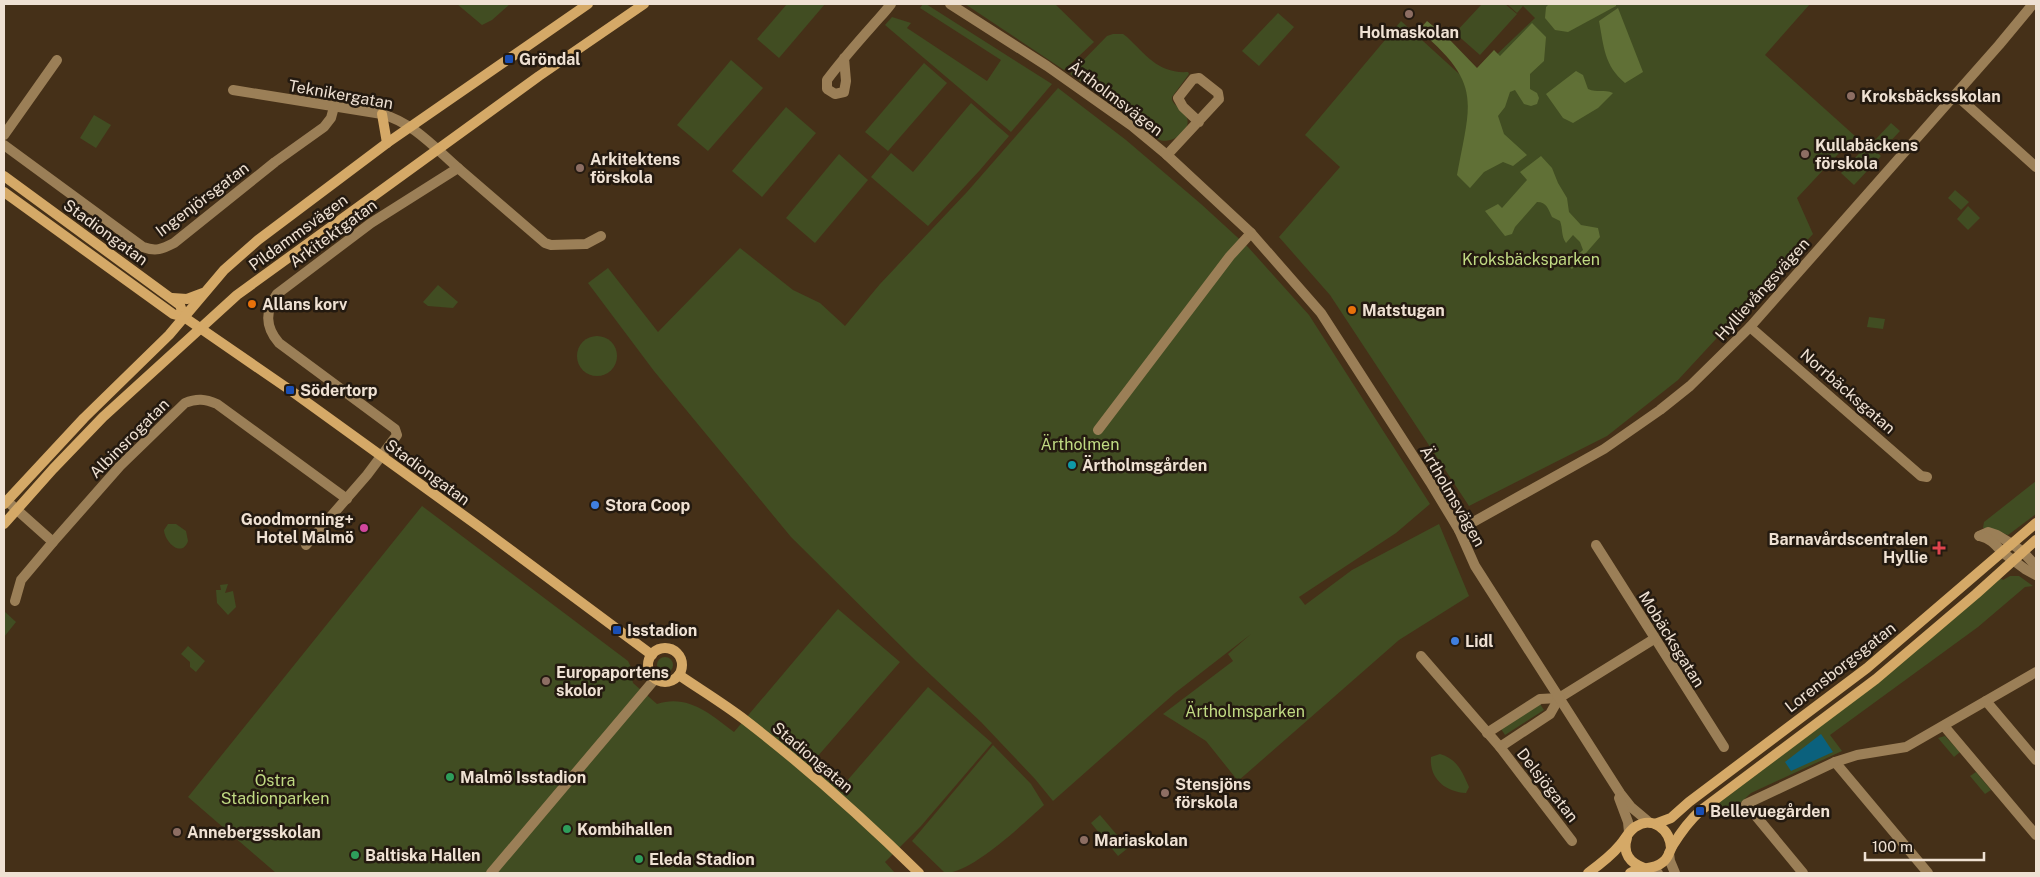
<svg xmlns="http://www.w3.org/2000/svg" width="2040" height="877" viewBox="0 0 2040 877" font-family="'Public Sans',sans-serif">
<rect width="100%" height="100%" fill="#453018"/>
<g fill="#414d22">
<polygon points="457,4 510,4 492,20 482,25"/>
<polygon points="787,4 825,4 779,58 757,39"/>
<polygon points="923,4 926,4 1052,84 1011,132 885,25 892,17 911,23 907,28 987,81 1001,60 920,8"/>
<polygon points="965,4 1055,4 1094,42 1064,70"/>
<polygon points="1482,4 1505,4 1517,14 1480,55 1455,33"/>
<polygon points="1507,4 1810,4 1765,55 1855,136 1797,198 1813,234 1678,380 1607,436 1469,506 1330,295 1279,237 1340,167 1305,135 1401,21 1468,82 1535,18 1523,6 1517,13"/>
<polygon points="1278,13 1294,27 1259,66 1242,51"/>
<path d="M1113,34H1123L1127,37C1146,55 1159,74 1188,72L1189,74L1172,97V100C1175,107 1185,111 1187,118C1192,132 1168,146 1158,139L1123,111L1070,74L1107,36Z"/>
<polygon points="731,60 763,88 708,151 677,125"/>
<polygon points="924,63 947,83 888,151 865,132"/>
<polygon points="1058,88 1126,140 1201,204 1248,247 1309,315 1430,504 1396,533 1299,597 1305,605 1352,570 1439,524 1469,596 1399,640 1238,781 1206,741 1163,714 1233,661 1228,654 1251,634 1175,693 1053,801 1035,779 981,722 916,661 791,537 654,371 588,283 608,268 658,332 740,248 793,290 820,303 845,326 880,284 967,192"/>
<polygon points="971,103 1009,136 980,170 928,226 871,177 891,153 913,172"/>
<polygon points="786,107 816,133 762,197 732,171"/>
<polygon points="94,115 111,125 96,148 80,138"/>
<polygon points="1891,123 1900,131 1884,148 1875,140"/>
<polygon points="1868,144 1881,156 1854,185 1841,173"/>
<polygon points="839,154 868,180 815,243 786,218"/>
<polygon points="1955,190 1969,202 1961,210 1948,198"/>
<polygon points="1968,206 1980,218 1968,230 1957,219"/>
<polygon points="438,285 458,302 453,308 428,306 423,302"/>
<polygon points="1869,317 1885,319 1883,329 1867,327"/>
<circle cx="597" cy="356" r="20"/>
<polygon points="2036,481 2036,514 2008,535 1992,529 1983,528 1984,522"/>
<path d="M422,506L628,661L633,671L632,679L633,683L657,704C688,694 710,714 734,732L838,609L900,662L817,757L816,761L843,784L846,782L928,687L992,743L921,826L885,862L895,873H276L188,797Z"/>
<path d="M168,524H176L186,531L188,541C182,558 165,543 164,530Z"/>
<polygon points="2010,576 2019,576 2033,586 2025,587 1978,627 1830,735 1842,751 1751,793 1735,808 1713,820 1708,815 1720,802 1839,712 2000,578 2003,580"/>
<polygon points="228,584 225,593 233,591 236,607 228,615 217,603 216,590 221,590 220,585"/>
<polygon points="4,611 16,622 4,637"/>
<polygon points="188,646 205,661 196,672 190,667 190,662 181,654"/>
<circle cx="665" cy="665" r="8"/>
<polygon points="1540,704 1544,710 1505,735 1501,729"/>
<polygon points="1945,736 1960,752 1954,757 1938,738"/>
<path d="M993,745L1031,784L1044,805C1023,824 972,873 945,873L912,841Z"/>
<path d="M1440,754C1457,759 1462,771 1469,787L1466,793C1445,792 1429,778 1431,757Z"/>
<polygon points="1976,772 1991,790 1985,794 1970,776"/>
<polygon points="1100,815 1128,848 1118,856 1091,823"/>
</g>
<g fill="#607036">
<polygon points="1549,4 1616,4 1616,6 1568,32 1555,30 1545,18 1546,7"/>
<path d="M1618,8L1643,72L1625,83C1604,65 1604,47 1599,21Z"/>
<path d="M1427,21L1449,39L1477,68L1494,50L1500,56L1532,23L1546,37L1544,61L1530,74V89L1537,93L1539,98L1537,104L1531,106L1524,104L1515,90L1510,92L1505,107L1498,116L1504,134L1527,155L1513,166L1503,162L1484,172L1470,188L1457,175C1471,100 1482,84 1419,30Z"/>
<path d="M1576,71L1583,75L1588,89C1597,93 1604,89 1613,93L1598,108L1573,123L1563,118L1546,94Z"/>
<path d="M1541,156L1552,168L1558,183L1567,198L1569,212L1581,225L1598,228L1600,237L1572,269L1567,265L1583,250L1580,242L1573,235L1566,243C1561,236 1563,229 1560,221L1552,217C1548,209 1547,202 1537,202L1515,227L1512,234L1505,236L1485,211L1498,204L1502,208L1527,180L1520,172Z"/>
</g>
<polygon fill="#0b617d" points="1821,734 1833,752 1791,771 1785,762"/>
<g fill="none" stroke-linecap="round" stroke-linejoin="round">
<g stroke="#9b7f57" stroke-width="10">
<path d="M844,58L846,81L844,92L835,94L827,89V80C841,61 857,43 873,25C879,18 886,11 891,4"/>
<path d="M233,90L382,114C413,123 434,147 458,168"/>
<polyline points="1956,95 2036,167"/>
<polyline points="4,135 57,60"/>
<path d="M4,145L143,247C156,252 162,249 174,243L275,162L324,127L331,118L334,107"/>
<polyline points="1167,155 1219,99 1218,93 1199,78 1193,79 1178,98 1183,107 1199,122"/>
<polyline points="1750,327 1921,476 1927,477"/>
<polyline points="1098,430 1230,256 1251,233"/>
<polyline points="7,501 53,542"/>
<polyline points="1459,530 1604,449 1660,410 1690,386 1750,327 1999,45 2033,4"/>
<polyline points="1979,536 1988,532 1997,535 2012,544"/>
<path d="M1980,536C1990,538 1995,544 2002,552"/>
<path d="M306,545L367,475L397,435L395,429L279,343C265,327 265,311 277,294L371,223L458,168L545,243L551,245L586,244L601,236"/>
<polyline points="1596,545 1724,747"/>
<path d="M15,601L21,580L53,542L120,466L185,403C197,398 205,399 217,404L347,499"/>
<polyline points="1421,656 1500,747 1572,841"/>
<polyline points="1986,701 2036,760"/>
<polyline points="1944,726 2036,835"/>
<polyline points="1487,733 1540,699 1559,698"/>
<polyline points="1500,747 1550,714 1559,698 1654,639"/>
<polyline points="1835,762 1928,873"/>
<polyline points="491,873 655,679"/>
<polyline points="1803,873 1746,804 1835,762 1857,755 1906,747 2036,672"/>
</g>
<g stroke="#9b7f57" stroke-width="10">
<polyline points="950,4 1047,66 1132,126 1167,155 1251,233 1321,313 1430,482 1459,530 1475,566 1620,793 1631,807 1650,823"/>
<polyline points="2012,544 2023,552 2036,566"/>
<polyline points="2002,552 2025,569 2036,575"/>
<polyline points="1619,798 1628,822 1629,832"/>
<polyline points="1669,853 1670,861 1675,873"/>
<polyline points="1649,868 1658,873"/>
</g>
<g stroke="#d5a967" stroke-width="10">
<polyline points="382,114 387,143"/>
<polyline points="4,176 180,305 184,317"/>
<polyline points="4,192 173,314 184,317 290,390 481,528 652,655"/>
<polyline points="172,298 187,299 203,293"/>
<polyline points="4,504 84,418 169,335 224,270 258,240 387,143 588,4"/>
<polyline points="4,524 53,469 103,417 237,295 539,76 644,4"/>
<circle cx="665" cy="665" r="17"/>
<path d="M679,675C701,690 724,704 745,720C806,767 864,819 919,873"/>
<polyline points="1655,824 1671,818 1689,802 1867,668 2036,523"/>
<path d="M1627,838C1622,853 1630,863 1644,868"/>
<path d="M1588,873C1599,865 1611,856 1620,845C1625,839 1629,831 1635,827C1653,815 1670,830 1671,848"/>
<path d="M1630,873C1640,866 1653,871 1663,862C1669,858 1669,851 1673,845C1681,832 1689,821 1700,811L1876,679L1976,594L2036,540"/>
</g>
</g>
<g fill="#8d6e63" stroke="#241a10" stroke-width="2">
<circle cx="1409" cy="14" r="5"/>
<circle cx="1851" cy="96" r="5"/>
<circle cx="1805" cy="154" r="5"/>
<circle cx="580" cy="168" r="5"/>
<circle cx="546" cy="681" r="5"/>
<circle cx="1165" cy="793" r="5"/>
<circle cx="177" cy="832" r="5"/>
<circle cx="1084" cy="840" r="5"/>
</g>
<g fill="#1a4fb4" stroke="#241a10" stroke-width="2">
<rect x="504" y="54" width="10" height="10" rx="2.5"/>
<rect x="285" y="385" width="10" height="10" rx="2.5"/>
<rect x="612" y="625" width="10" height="10" rx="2.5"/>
<rect x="1695" y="806" width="10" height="10" rx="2.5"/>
</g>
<g fill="#e8710a" stroke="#241a10" stroke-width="2">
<circle cx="252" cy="304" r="5"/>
<circle cx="1352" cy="310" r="5"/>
</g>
<circle fill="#0f9aa8" stroke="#241a10" stroke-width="2" cx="1072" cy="465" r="5"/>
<g fill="#3f7fe0" stroke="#241a10" stroke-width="2">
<circle cx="595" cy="505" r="5"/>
<circle cx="1455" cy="641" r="5"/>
</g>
<circle fill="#d1479c" stroke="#241a10" stroke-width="2" cx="364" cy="528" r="5"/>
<path fill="#e0444e" stroke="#241a10" stroke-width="2" d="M1936.5 540.5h5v5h5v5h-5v5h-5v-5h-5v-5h5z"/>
<g fill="#2e9e5b" stroke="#241a10" stroke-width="2">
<circle cx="450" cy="777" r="5"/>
<circle cx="567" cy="829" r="5"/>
<circle cx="355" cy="855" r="5"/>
<circle cx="639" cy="859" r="5"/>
</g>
<g text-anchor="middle" stroke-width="5" stroke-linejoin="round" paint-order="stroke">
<g font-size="16" font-weight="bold" fill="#efe1d3" stroke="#241a10" text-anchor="start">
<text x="1409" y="38" text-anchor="middle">Holmaskolan</text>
<text x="519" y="65">Gröndal</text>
<text x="1861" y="102">Kroksbäcksskolan</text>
<text x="1815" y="151">Kullabäckens<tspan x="1815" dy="18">förskola</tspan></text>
<text x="590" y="165">Arkitektens<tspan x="590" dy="18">förskola</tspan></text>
<text x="262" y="310">Allans korv</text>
<text x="1362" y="316">Matstugan</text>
<text x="300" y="396">Södertorp</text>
<text x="1082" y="471">Ärtholmsgården</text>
<text x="605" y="511">Stora Coop</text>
<text x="354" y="525" text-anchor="end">Goodmorning+<tspan x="354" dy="18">Hotel Malmö</tspan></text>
<text x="1928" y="545" text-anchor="end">Barnavårdscentralen<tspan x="1928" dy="18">Hyllie</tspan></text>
<text x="627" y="636">Isstadion</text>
<text x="1465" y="647">Lidl</text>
<text x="556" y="678">Europaportens<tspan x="556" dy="18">skolor</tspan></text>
<text x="460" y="783">Malmö Isstadion</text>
<text x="1175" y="790">Stensjöns<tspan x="1175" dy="18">förskola</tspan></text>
<text x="1710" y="817">Bellevuegården</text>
<text x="577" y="835">Kombihallen</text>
<text x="187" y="838">Annebergsskolan</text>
<text x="1094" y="846">Mariaskolan</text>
<text x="365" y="861">Baltiska Hallen</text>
<text x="649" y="865">Eleda Stadion</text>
</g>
<g font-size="16" fill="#efe1d3" stroke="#241a10">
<text transform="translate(341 94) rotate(10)" y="6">Teknikergatan</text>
<text transform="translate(1116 98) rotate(37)" y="6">Ärtholmsvägen</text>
<text transform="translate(202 199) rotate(-37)" y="6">Ingenjörsgatan</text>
<text transform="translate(106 232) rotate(36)" y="6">Stadiongatan</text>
<text transform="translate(298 232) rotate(-36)" y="6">Pildammsvägen</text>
<text transform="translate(333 233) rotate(-36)" y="6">Arkitektgatan</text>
<text transform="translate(1762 289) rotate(-48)" y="6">Hyllievångsvägen</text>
<text transform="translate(1848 391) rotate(41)" y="6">Norrbäcksgatan</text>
<text transform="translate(129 438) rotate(-45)" y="6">Albinsrogatan</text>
<text transform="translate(428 472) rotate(36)" y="6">Stadiongatan</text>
<text transform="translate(1453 496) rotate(60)" y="6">Ärtholmsvägen</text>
<text transform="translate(1672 639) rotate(58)" y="6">Mobäcksgatan</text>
<text transform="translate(1840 667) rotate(-38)" y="6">Lorensborgsgatan</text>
<text transform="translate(813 757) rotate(40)" y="6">Stadiongatan</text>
<text transform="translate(1548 785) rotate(52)" y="6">Delsjögatan</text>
</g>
<g font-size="16" fill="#c0da83" stroke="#241a10">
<text x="1531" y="265">Kroksbäcksparken</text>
<text x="1080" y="450">Ärtholmen</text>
<text x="1245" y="717">Ärtholmsparken</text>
<text x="275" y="786">Östra<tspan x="275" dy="18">Stadionparken</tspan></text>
</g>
</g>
<rect width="2040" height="877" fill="none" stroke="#efe1d3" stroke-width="10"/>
<path d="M1865 852v8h119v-8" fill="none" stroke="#efe1d3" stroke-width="2.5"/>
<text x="1872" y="852" font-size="15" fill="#efe1d3" stroke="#241a10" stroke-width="4" paint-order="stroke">100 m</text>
</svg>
